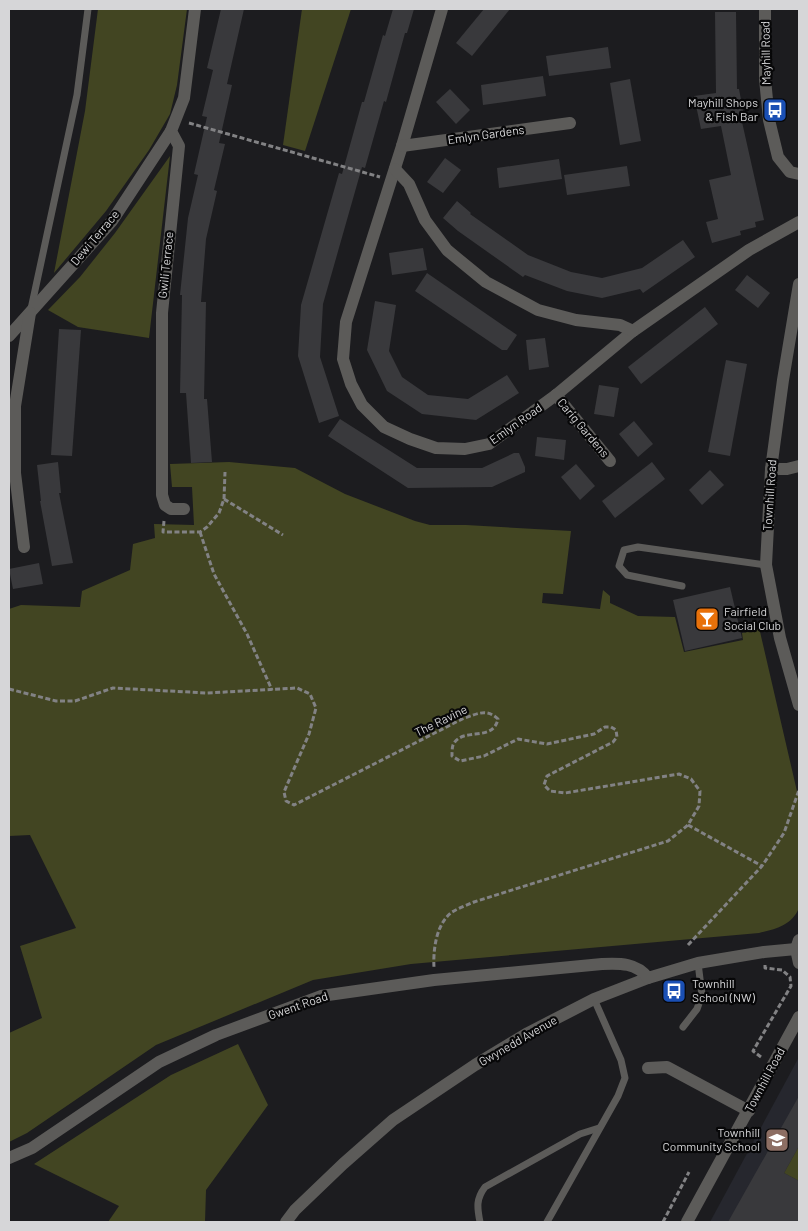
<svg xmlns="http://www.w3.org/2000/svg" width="808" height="1231" viewBox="0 0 808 1231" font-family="Barlow,sans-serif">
<rect width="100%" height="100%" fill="#1c1c1f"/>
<polygon fill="#26272e" points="799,1057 799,1222 710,1222"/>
<g fill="#424522">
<polygon points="98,9 187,9 177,85 170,114 149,150 106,211 54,273 85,111"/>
<polygon points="302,9 351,9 305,151 283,145"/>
<polygon points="170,156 149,338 78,327 48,310 80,277 115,233"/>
<path d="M229,462L295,468L345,494L415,521L430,525H466L571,531L563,594L543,593L542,603L600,609L603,590L610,596V603L638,616L675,617L684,652L743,640L742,633L748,632L747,627L758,623L799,800V908C792,925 776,929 759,933L411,964L313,980L156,1045L27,1133L9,1142V1033L42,1018L20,946L76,928L30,835L9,836V609L21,605L80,607L82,591L130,570L133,544L155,538L154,524L194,525L192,487H172L170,464Z"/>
<polygon points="238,1044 268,1105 206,1190 205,1222 108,1222 119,1206 34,1164 171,1075"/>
<polygon points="799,1146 799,1181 784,1173"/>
</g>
<g fill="#39393c">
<polygon points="221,9 244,9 227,84 232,85 219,143 225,144 214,190 217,191 206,239 201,302 206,302 204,399 207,399 212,462 191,463 186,393 180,393 182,295 180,295 188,218 198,175 194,174 207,117 202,116 213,70 207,68"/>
<polygon points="393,9 414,9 407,33 405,33 386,102 384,101 365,168 362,167 323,304 320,357 339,416 319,423 298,356 301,305 339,173 342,174 362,102 364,102 383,35 385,36"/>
<polygon points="484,9 510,9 472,56 456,43"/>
<polygon points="715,12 736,12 737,89 739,89 745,121 742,122 764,220 755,222 756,227 740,231 741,235 712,243 706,222 718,219 709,180 731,175 721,126 701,129 694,96 716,93"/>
<polygon points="608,47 611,68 549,76 546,56"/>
<polygon points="543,76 546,96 483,105 481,85"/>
<polygon points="630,79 641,141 620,145 610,83"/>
<polygon points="450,89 470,110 456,124 436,102"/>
<polygon points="445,158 461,170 443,193 427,182"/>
<polygon points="559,159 562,179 499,188 497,168"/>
<polygon points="627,166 630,186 567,195 564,175"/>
<polygon points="457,201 471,213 470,214 528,255 571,272 602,278 642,268 683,240 695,257 643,293 640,289 602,298 567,291 525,275 523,277 458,231 443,218"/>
<polygon points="423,248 427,270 392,275 389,253"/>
<polygon points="427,273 517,335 507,350 502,350 415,291"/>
<polygon points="747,275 770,293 758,308 735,290"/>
<polygon points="375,301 396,305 389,351 402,377 428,395 468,399 507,375 519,393 476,420 422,414 387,391 367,350"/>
<polygon points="705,307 718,324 641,384 628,367"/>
<polygon points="59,329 81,330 72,456 51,455"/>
<polygon points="545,338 549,367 529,370 526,340"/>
<polygon points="726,360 747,364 730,456 708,452"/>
<polygon points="599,385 619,388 614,417 594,414"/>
<polygon points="340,419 417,468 482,468 514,453 519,453 525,467 525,472 492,487 408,488 328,436"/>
<polygon points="634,421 653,444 638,457 619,434"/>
<polygon points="537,437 566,440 564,460 535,456"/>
<polygon points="58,462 61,493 59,493 73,563 52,566 40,501 41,501 37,465"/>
<polygon points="652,462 665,479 615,518 602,501"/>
<polygon points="576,464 595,486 580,500 561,477"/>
<polygon points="710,470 724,485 702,505 689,490"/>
<polygon points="39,563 43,584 13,589 9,569"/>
<polygon points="730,587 742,638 685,651 673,600"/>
<polygon points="799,1096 799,1146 784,1173 799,1181 799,1222 728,1222"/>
</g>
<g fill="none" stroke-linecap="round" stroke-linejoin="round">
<g stroke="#828284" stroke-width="3" stroke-dasharray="5 2.5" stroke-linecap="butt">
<polyline points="189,123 380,177"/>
<polyline points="224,499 283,535"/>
<polyline points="164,521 163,532 200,532 207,527 219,513 224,499 225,472"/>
<polyline points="200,532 214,574 247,634 272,690"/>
<path d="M9,689L56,701H75L113,688L207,693L297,688L310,694L316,708L309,734L284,792L286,801L294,805L464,718C478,714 486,708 498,719C493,743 462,726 453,745C452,748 452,753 452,756L460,761L484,756L518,739L547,744L594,734L605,727H611L616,730L617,737L613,742L547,776L544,785L550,791L565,793L679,774L691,779L700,791L699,806L688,825L668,841L474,902C467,905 459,908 452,912C436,924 433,950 434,968"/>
<polyline points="688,825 762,866"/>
<polyline points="688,945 762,866 784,833 799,790"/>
<polyline points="761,1057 753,1051 791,986 790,977 782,970 765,968 765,964"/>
<polyline points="663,1222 689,1172"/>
</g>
<g stroke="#5c5b59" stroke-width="7">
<polyline points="31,309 77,95 88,9"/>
<polyline points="682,586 627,575 619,566 624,550 638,547 766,565"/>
<polyline points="683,1027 697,1009 702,995 698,963"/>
<path d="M480,1222C477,1207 476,1199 485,1187L580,1134L599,1128"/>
<polyline points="547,1222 618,1096 625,1078 621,1060 594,999"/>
</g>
<g stroke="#5c5b59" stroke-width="12">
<polyline points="442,9 402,146 346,322 343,359 351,384 362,405 384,427 410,439 436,448 465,449 489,444 556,395 633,331 749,250 799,222"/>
<polyline points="765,9 765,79 769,120 778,157 790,172 799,174"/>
<polyline points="402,146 570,123"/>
<polyline points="395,169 409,184 425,220 447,250 486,282 538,310 576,320 620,325 633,331"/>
<polyline points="9,336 112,221 171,131"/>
<polyline points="556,395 610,461"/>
<polyline points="771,469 787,469 799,466"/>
<polyline points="184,509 171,509 165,505 162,495 162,313 179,146 171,131 184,98 195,9"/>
<polyline points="24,547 15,473 15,406 30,313"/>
<polyline points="648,1068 667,1067 749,1111"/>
<polyline points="286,1222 295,1210 343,1164 393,1120 475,1065 528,1033 594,999 648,978"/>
</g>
<g stroke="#5c5b59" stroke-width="12">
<polyline points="799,284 783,380 771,469 766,565 780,638 799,705"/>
<polyline points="799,940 796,949 799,963"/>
<path d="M9,1158L32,1148L159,1062L216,1035L321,996L434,980L602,964C620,963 637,963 648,978L698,963L764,952L796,949"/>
<polyline points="687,1222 799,1017"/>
</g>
</g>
<defs>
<g id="bus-square" transform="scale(1.25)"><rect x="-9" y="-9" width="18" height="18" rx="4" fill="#1a4fb4" stroke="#070708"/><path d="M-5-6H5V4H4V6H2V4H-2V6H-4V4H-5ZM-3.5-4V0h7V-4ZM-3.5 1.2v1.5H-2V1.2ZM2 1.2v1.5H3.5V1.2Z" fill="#fff"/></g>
<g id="bar-square" transform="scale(1.25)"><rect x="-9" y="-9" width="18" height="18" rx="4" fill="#e8710a" stroke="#070708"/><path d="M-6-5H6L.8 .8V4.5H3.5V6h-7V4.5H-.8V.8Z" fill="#fff"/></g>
<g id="school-square" transform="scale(1.25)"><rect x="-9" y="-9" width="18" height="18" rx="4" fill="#8d6e63" stroke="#070708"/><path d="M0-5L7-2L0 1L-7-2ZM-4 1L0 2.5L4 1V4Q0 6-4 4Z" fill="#fff"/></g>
</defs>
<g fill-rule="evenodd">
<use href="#bus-square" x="775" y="110"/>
<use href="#bar-square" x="707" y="619"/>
<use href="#bus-square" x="674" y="991"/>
<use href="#school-square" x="777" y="1140"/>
</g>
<g text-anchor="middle" stroke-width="4.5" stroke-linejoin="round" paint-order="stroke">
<g font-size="12" fill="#d6d6d8" stroke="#070708">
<text transform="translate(766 53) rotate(-91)" y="4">Mayhill Road</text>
<text transform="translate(486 135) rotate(-8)" y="4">Emlyn Gardens</text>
<text transform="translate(95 238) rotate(-50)" y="4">Dewi Terrace</text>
<text transform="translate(166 265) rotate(-84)" y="4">Gwili Terrace</text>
<text transform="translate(516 424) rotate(-35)" y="4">Emlyn Road</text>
<text transform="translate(583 428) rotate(50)" y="4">Carig Gardens</text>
<text transform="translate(770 495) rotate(-86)" y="4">Townhill Road</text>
<text transform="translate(441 721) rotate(-26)" y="4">The Ravine</text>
<text transform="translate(298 1006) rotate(-19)" y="4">Gwent Road</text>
<text transform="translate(518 1041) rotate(-30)" y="4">Gwynedd Avenue</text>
<text transform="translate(765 1080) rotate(-62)" y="4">Townhill Road</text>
</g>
<g font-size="12" fill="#d6d6d8" stroke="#070708" text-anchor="end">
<text x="758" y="107">Mayhill Shops<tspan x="758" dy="14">&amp; Fish Bar</tspan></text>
<text x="724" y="616" text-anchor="start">Fairfield<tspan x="724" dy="14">Social Club</tspan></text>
<text x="692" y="988" text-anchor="start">Townhill<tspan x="692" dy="14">School (NW)</tspan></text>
<text x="760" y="1137">Townhill<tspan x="760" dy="14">Community School</tspan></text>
</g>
</g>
<rect width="808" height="1231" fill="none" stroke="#d6d6d8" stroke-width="20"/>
</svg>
